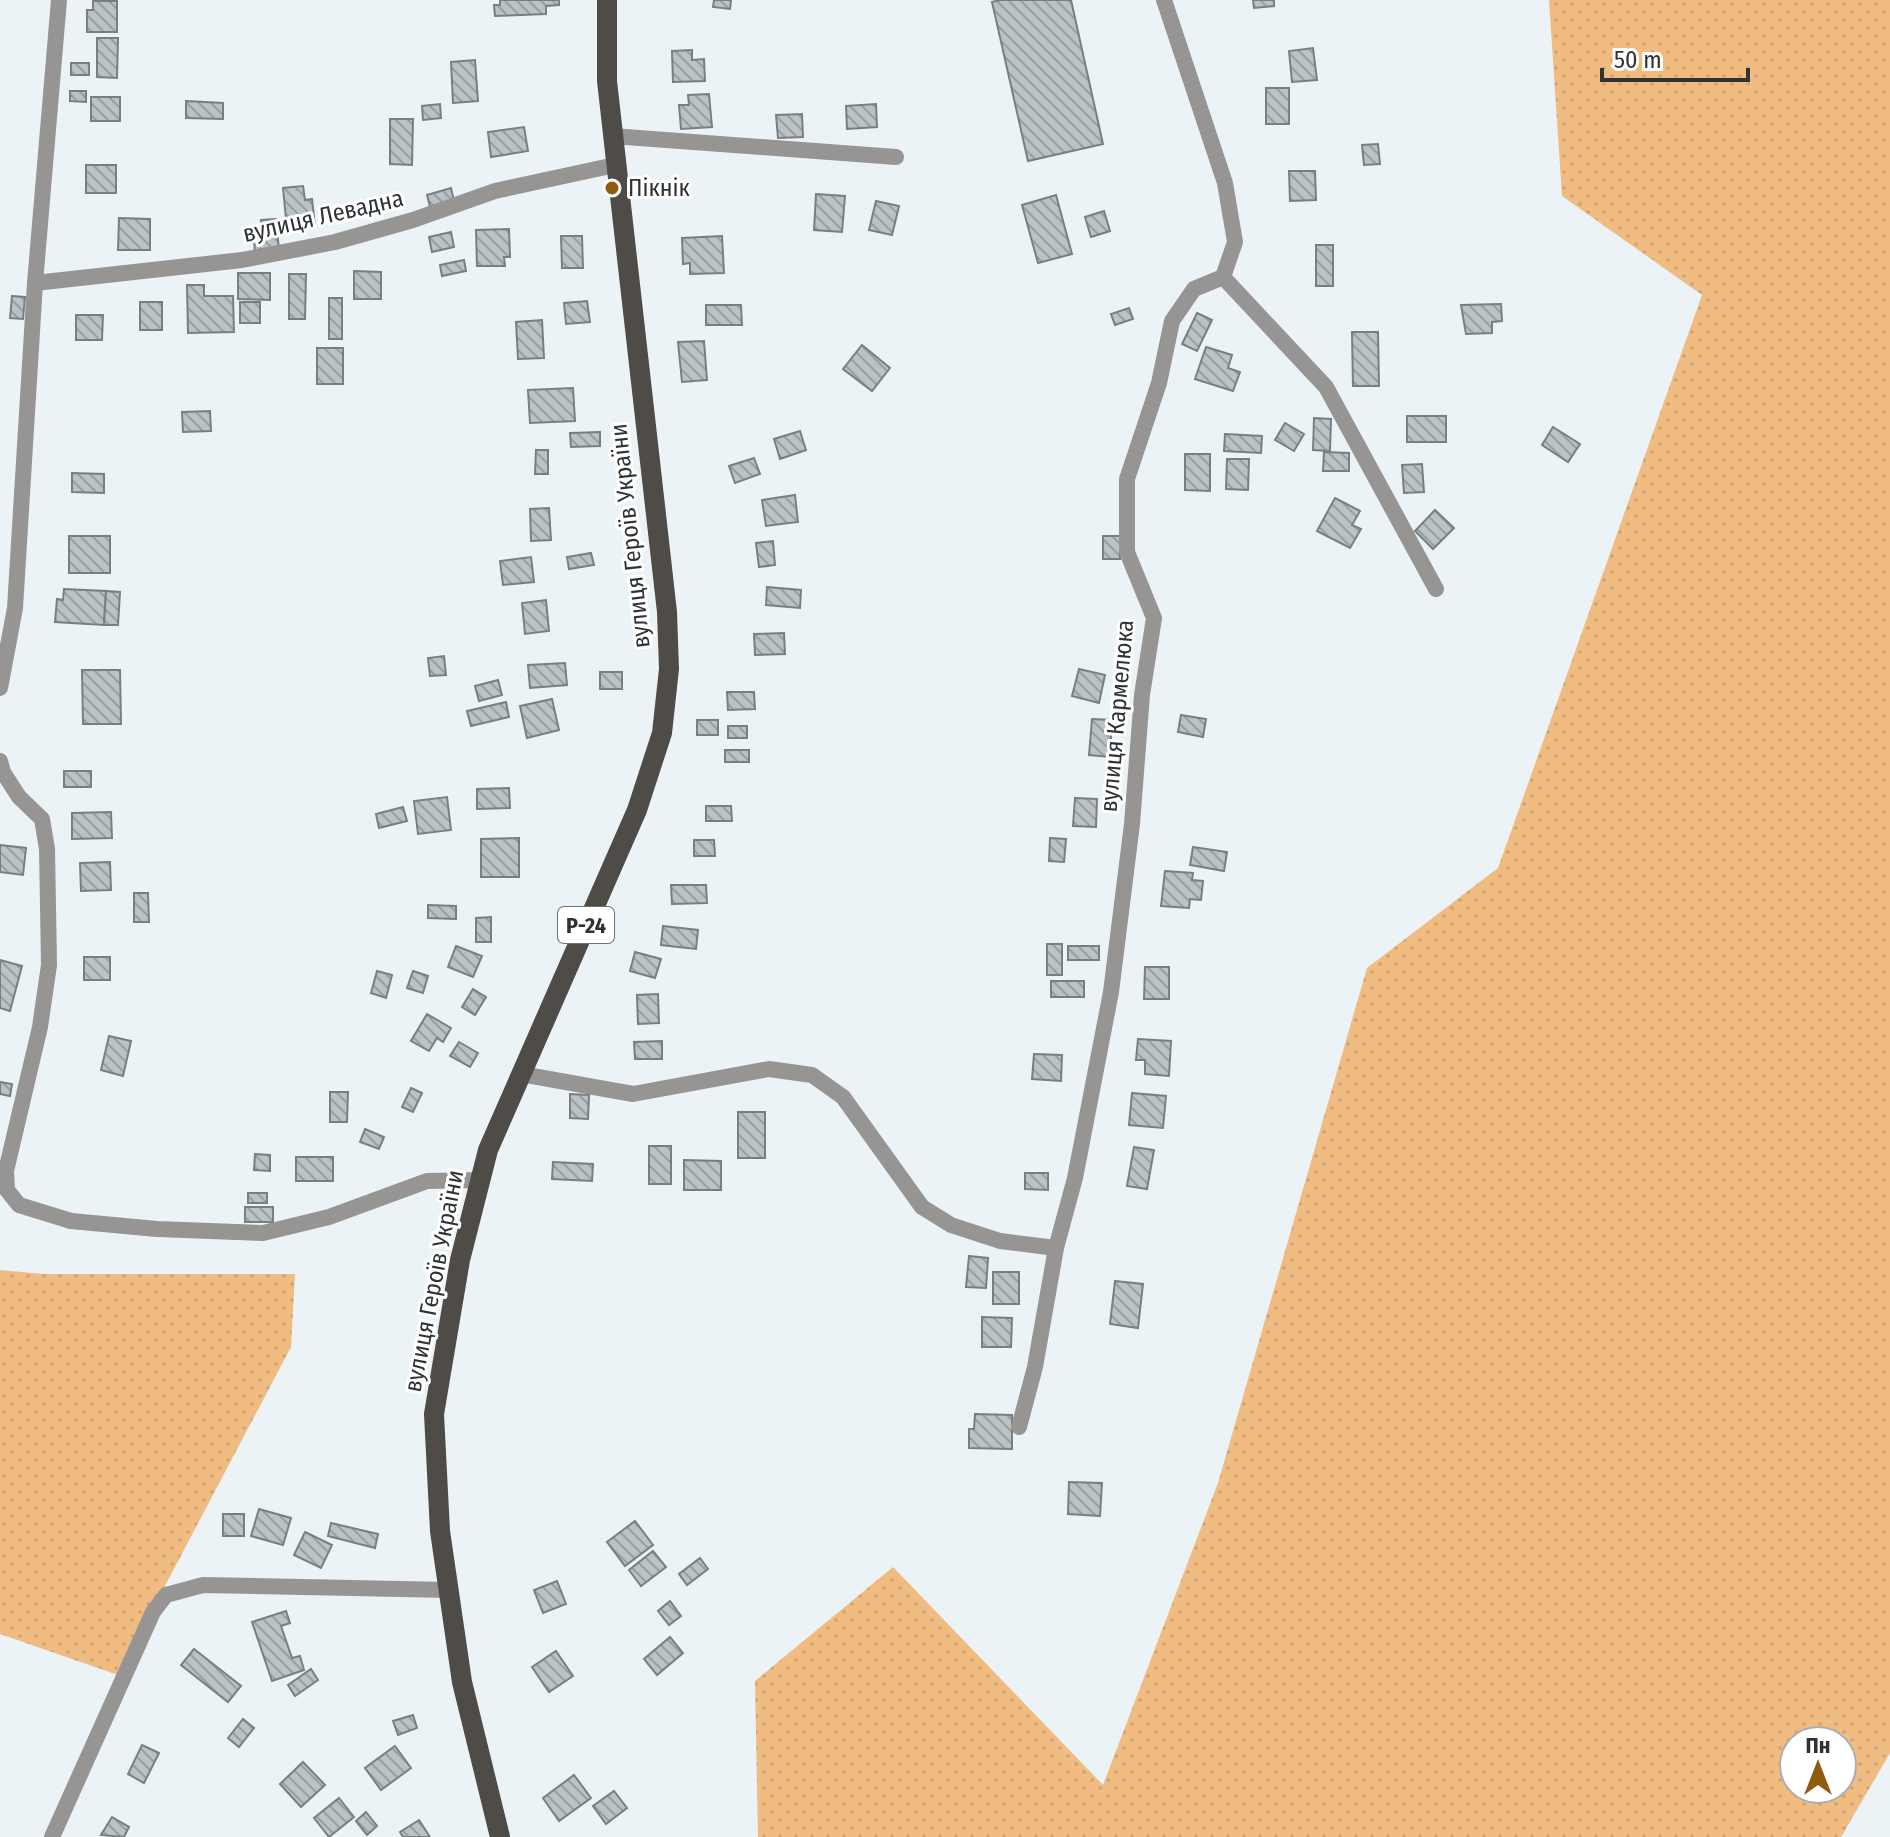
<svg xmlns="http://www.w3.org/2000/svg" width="1890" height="1837" viewBox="0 0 1890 1837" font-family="'Fira Sans Condensed',sans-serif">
<defs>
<pattern id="park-dots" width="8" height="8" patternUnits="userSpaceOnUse" patternTransform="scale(2)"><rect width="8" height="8" fill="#f0bc82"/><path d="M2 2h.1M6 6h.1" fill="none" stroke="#cea271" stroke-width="1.8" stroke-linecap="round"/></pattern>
<pattern id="building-back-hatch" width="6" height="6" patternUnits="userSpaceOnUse" patternTransform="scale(2)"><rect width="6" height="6" fill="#bbc2c5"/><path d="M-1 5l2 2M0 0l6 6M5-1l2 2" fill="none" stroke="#989ea1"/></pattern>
</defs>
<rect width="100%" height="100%" fill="#ebf3f6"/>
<g fill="url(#park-dots)" fill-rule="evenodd">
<path d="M1549,0H1890V1753L1841,1837H758L755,1681L893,1567L1103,1785L1218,1483L1367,968L1498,868L1702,295L1562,196ZM1842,1741V1789H1794V1741Z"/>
<polygon points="0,1270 44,1274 295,1274 291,1347 118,1675 0,1634"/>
</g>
<g fill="url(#building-back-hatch)" stroke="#787f82" stroke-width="2">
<polygon points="500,0 559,0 559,5 546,6 546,14 495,16 494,5 500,5"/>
<polygon points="714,0 731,0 730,9 713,7"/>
<polygon points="1000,0 1071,0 1103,144 1028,161 992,2"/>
<polygon points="1253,0 1274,0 1274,6 1254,8"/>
<polygon points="93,1 117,1 117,32 87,32 87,10 93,10"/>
<polygon points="97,38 118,38 117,78 97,77"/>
<polygon points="1313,48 1317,80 1292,82 1289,51"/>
<polygon points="692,50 692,60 704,59 705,81 673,82 672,51"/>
<polygon points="475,60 478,101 453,103 451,62"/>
<rect x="71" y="63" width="18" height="12"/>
<rect x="1266" y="88" width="23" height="36"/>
<polygon points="70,91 86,91 86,102 70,101"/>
<polygon points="709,94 712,127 681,129 679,105 689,105 688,95"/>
<rect x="91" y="97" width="29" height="24"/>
<polygon points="186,101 223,103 223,119 186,118"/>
<polygon points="440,104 441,118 423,120 422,106"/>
<polygon points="876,104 877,127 847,129 846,106"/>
<polygon points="802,114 803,137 778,138 776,115"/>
<polygon points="390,119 413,119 412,165 390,164"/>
<polygon points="524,127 528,151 491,157 488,132"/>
<polygon points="1378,144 1380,164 1364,165 1362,145"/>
<rect x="86" y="165" width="30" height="28"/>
<polygon points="1289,171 1315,171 1316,200 1290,201"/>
<polygon points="303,186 305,200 312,199 315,227 287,229 283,188"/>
<polygon points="451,188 454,201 430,207 427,195"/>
<polygon points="816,194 845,196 842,232 814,230"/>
<polygon points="1056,195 1072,254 1038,263 1022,205"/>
<polygon points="876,201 899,206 892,235 869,230"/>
<polygon points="1104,211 1110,231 1091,237 1085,217"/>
<polygon points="119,218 150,219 150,250 118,250"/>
<polygon points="276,219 279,250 255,253 254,239 263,238 261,220"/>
<polygon points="509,229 510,257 504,257 505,266 477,266 476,230"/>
<polygon points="451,232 454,247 432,252 429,237"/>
<polygon points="561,236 582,236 583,268 562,268"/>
<polygon points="722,236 724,273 690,274 690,263 683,264 682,238"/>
<rect x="1316" y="245" width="17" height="41"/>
<polygon points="464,260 466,271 442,276 440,265"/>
<polygon points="354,271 381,272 381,299 354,299"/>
<polygon points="238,273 270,273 270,300 238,299"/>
<polygon points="289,274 306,274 305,319 289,319"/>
<polygon points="187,285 204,285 204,296 233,296 234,332 188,333"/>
<polygon points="12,296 25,297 23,319 10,318"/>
<rect x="329" y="298" width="13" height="41"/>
<polygon points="587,301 590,322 566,324 564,303"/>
<rect x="140" y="302" width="22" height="28"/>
<rect x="240" y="302" width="20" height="21"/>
<polygon points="1501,304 1502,321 1492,322 1492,333 1466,334 1461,305"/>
<polygon points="706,305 741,305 742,325 706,325"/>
<polygon points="1129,308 1133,319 1115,325 1111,314"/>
<polygon points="1197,313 1212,320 1197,351 1182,344"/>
<polygon points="76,315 103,315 102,340 76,340"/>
<polygon points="542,320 544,358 518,359 516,322"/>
<polygon points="1352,332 1378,332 1379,386 1353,386"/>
<polygon points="704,341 707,380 682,382 678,342"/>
<polygon points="862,345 890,368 872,391 843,369"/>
<polygon points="1206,347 1232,355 1228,368 1240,372 1233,391 1195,379"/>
<rect x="317" y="348" width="26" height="36"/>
<polygon points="573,388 575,421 530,423 528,390"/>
<polygon points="210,411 211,431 183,432 182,412"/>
<rect x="1407" y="416" width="39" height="26"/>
<polygon points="1314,418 1331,419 1330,451 1313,450"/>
<polygon points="1285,423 1304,434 1294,451 1275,440"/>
<polygon points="1553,427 1580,444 1568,462 1542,445"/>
<polygon points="800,431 806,450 780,459 774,439"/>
<polygon points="600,432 600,446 571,447 570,433"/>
<polygon points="1225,434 1262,436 1261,453 1224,451"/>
<polygon points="536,450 548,450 548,474 535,474"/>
<polygon points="1324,452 1349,453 1349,471 1323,471"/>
<polygon points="1185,454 1210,454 1210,491 1185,490"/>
<polygon points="754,458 760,474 735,483 729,466"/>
<polygon points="1227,459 1249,459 1248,490 1226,489"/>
<polygon points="1422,464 1424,492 1404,493 1402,465"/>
<polygon points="72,473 104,474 104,493 72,492"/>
<polygon points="795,495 798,522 766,526 762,500"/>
<polygon points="1335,498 1360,511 1352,525 1361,529 1350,548 1317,531"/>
<polygon points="549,508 551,540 531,541 530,509"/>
<polygon points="1435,510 1454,528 1433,549 1415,531"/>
<rect x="69" y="536" width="41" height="37"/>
<rect x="1103" y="536" width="17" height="23"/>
<polygon points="773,541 775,565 759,567 756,543"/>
<polygon points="591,553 594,565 569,569 567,557"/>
<polygon points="531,557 534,582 503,585 500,561"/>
<polygon points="767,587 801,590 800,608 766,605"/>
<polygon points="64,589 106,591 104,625 55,622 57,599 63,600"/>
<polygon points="106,591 120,592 118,625 104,625"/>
<polygon points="546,600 549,631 525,634 522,603"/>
<polygon points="784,633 785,654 755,655 754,634"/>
<polygon points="444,656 446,675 430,676 428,658"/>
<polygon points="565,663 567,685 530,688 528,665"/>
<polygon points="1079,669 1105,675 1099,703 1072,696"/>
<polygon points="82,670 120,670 121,724 83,724"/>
<rect x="600" y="672" width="22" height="17"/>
<polygon points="498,680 502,695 479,701 475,686"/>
<polygon points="727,692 754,692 755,709 728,710"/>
<polygon points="552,699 559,730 527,738 520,706"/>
<polygon points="506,702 509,717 471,726 467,711"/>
<polygon points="1181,715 1206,719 1203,737 1178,732"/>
<polygon points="1092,719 1112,720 1110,757 1089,755"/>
<rect x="697" y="720" width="21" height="15"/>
<rect x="728" y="726" width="19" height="12"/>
<rect x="725" y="750" width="24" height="12"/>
<rect x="64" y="771" width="27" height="16"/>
<polygon points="509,788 510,808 477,809 477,789"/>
<polygon points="447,797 451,830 418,834 414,801"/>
<polygon points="1075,798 1097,799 1096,827 1073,826"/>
<polygon points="706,806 731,806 732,821 706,821"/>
<polygon points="403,807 407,821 379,828 376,814"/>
<polygon points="111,812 112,838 72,839 72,813"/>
<polygon points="519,838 519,877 481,877 481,839"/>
<polygon points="1050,838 1066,839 1064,862 1049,861"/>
<polygon points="694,840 714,840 715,856 694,856"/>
<polygon points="0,845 26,848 23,875 0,872"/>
<polygon points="1193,847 1227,852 1224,871 1190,865"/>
<polygon points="110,862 111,890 81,891 80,863"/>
<polygon points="1165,871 1193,873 1192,880 1203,881 1201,900 1190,899 1189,908 1161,906"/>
<polygon points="671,885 706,885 707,903 672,904"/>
<polygon points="134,893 148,893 149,922 134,922"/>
<polygon points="428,905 456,906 456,919 428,918"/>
<polygon points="491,917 491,942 476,942 476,918"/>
<polygon points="663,926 698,930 696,949 661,945"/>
<rect x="1047" y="944" width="15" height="31"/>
<polygon points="456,946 482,956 473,977 448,967"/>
<rect x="1068" y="946" width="31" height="14"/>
<polygon points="635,952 661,959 655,978 630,971"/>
<rect x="84" y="957" width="26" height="23"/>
<polygon points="0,960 22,966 10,1011 0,1008"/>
<polygon points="1145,967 1169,967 1169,999 1144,999"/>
<polygon points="377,971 392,975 386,998 371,993"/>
<polygon points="413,971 428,976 423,993 407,988"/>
<rect x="1051" y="981" width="33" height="16"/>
<polygon points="473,989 486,997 475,1015 462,1007"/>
<polygon points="658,994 659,1023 638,1024 637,995"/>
<polygon points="427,1014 451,1028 443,1042 437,1038 429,1051 411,1041"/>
<polygon points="109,1036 131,1041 123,1076 101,1070"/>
<polygon points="1138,1039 1171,1041 1169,1076 1145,1074 1145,1060 1136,1060"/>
<polygon points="662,1041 662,1059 635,1059 634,1042"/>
<polygon points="459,1042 478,1053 470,1067 450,1056"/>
<polygon points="1034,1054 1062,1055 1061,1081 1032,1079"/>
<polygon points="0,1082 12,1084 10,1096 0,1094"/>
<polygon points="411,1088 422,1093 413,1112 402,1107"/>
<polygon points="330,1092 348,1092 347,1122 330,1122"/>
<polygon points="1132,1093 1166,1096 1163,1128 1129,1125"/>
<polygon points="570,1094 589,1095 588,1119 570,1118"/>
<rect x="738" y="1112" width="27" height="46"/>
<polygon points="365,1129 384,1137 379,1149 360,1142"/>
<rect x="649" y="1146" width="22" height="38"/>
<polygon points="1134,1147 1154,1150 1147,1189 1127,1186"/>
<polygon points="255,1154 270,1155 270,1171 254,1170"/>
<rect x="296" y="1157" width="37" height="24"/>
<polygon points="684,1160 721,1161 721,1190 684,1190"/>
<polygon points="553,1162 593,1164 592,1181 552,1179"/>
<polygon points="1025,1173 1048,1173 1048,1190 1025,1189"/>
<rect x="248" y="1193" width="19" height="10"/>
<rect x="245" y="1207" width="28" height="15"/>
<polygon points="969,1256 988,1258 986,1288 966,1287"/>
<rect x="993" y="1272" width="26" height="32"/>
<polygon points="1115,1281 1143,1284 1138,1328 1110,1324"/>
<polygon points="982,1317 1012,1318 1011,1347 982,1347"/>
<polygon points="975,1414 1012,1415 1012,1449 969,1448 969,1429 974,1429"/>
<polygon points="1069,1482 1102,1483 1100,1516 1068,1514"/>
<polygon points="259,1509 291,1518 283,1545 251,1536"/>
<rect x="223" y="1514" width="21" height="22"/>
<polygon points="635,1521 653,1545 625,1566 607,1542"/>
<polygon points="331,1523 378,1534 375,1548 328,1536"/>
<polygon points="305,1532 332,1545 321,1568 294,1555"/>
<polygon points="653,1551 666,1567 641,1586 629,1570"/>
<polygon points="700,1558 708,1569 687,1585 679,1574"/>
<polygon points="557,1581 566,1604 543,1613 534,1590"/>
<polygon points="670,1601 681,1616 669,1625 658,1611"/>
<polygon points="286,1611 290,1623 281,1626 292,1658 300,1656 304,1670 272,1681 252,1622"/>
<polygon points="670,1637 683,1653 657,1675 644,1659"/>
<polygon points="194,1649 241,1686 228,1702 181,1665"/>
<polygon points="556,1651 573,1676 549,1692 532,1667"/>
<polygon points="311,1669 318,1680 295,1696 288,1685"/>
<polygon points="413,1715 417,1728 398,1735 393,1721"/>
<polygon points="243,1719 254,1728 239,1747 228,1738"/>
<polygon points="142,1745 159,1753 144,1783 128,1774"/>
<polygon points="395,1746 411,1768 381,1790 365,1768"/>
<polygon points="303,1762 325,1785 301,1807 280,1784"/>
<polygon points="574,1775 591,1798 559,1821 543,1798"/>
<polygon points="614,1791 627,1808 606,1824 593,1806"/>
<polygon points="339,1798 354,1817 329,1837 314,1818"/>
<polygon points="366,1812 377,1826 367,1835 356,1821"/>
<polygon points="112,1817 129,1827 124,1837 101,1835"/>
<polygon points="419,1820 430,1837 403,1837 400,1832"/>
</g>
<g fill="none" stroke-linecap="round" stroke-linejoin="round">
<g stroke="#979593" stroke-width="16">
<polyline points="612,136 896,157"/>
<polyline points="1223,277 1326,387 1436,589"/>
<polyline points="35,283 242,260 335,242 413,220 495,191 615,165"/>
<polyline points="0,688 15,608 35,283 59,0"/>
<polyline points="0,761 3,772 19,797 42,819 47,849 49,965 40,1027 6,1171 7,1190 19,1205 71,1221 157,1229 263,1233 329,1217 427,1181 481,1180"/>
<polyline points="521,1074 633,1094 769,1069 812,1075 843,1097 922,1207 951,1225 1000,1241 1056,1248"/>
<polyline points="1019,1427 1035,1367 1056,1248 1075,1178 1111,992 1132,824 1142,695 1154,618 1127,552 1127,479 1159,383 1172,321 1194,289 1223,277 1235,242 1225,183 1164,0"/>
<polyline points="52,1837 153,1612 166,1595 203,1585 449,1590"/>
</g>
<polyline stroke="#4f4b47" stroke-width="20" points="500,1837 462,1682 440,1531 434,1414 460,1260 488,1150 637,810 662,733 669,669 667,612 607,81 607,0"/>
</g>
<circle fill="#905b0f" stroke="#fff" stroke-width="3" cx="612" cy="188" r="8"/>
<g text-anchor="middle" stroke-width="6" stroke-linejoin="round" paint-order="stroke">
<rect fill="#fff" stroke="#6e7071" stroke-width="2" x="558" y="907" width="56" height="36" rx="6"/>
<g font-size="22" font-weight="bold" fill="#303334">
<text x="586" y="933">Р-24</text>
</g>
<g font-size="24" fill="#303334" stroke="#fff" text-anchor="start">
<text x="628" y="196">Пікнік</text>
</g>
<g font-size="24" fill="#303334" stroke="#fff">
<text transform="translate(323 216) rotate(-13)" y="8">вулиця Левадна</text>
<text transform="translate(630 536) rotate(-96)" y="8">вулиця Героїв України</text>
<text transform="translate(1117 716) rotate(-85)" y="8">вулиця Кармелюка</text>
<text transform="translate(434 1281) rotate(-79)" y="8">вулиця Героїв України</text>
</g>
</g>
<g transform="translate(1818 1765)"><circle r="38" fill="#ffffff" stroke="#acadae" stroke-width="2"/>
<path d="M0-6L14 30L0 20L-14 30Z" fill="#905b0f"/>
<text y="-12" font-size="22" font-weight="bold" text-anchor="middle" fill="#303334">Пн</text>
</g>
<path d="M1602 68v12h146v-12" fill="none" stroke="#303334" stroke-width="4"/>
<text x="1614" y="68" font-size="24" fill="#303334" stroke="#ffffff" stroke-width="6" paint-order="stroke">50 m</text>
</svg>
